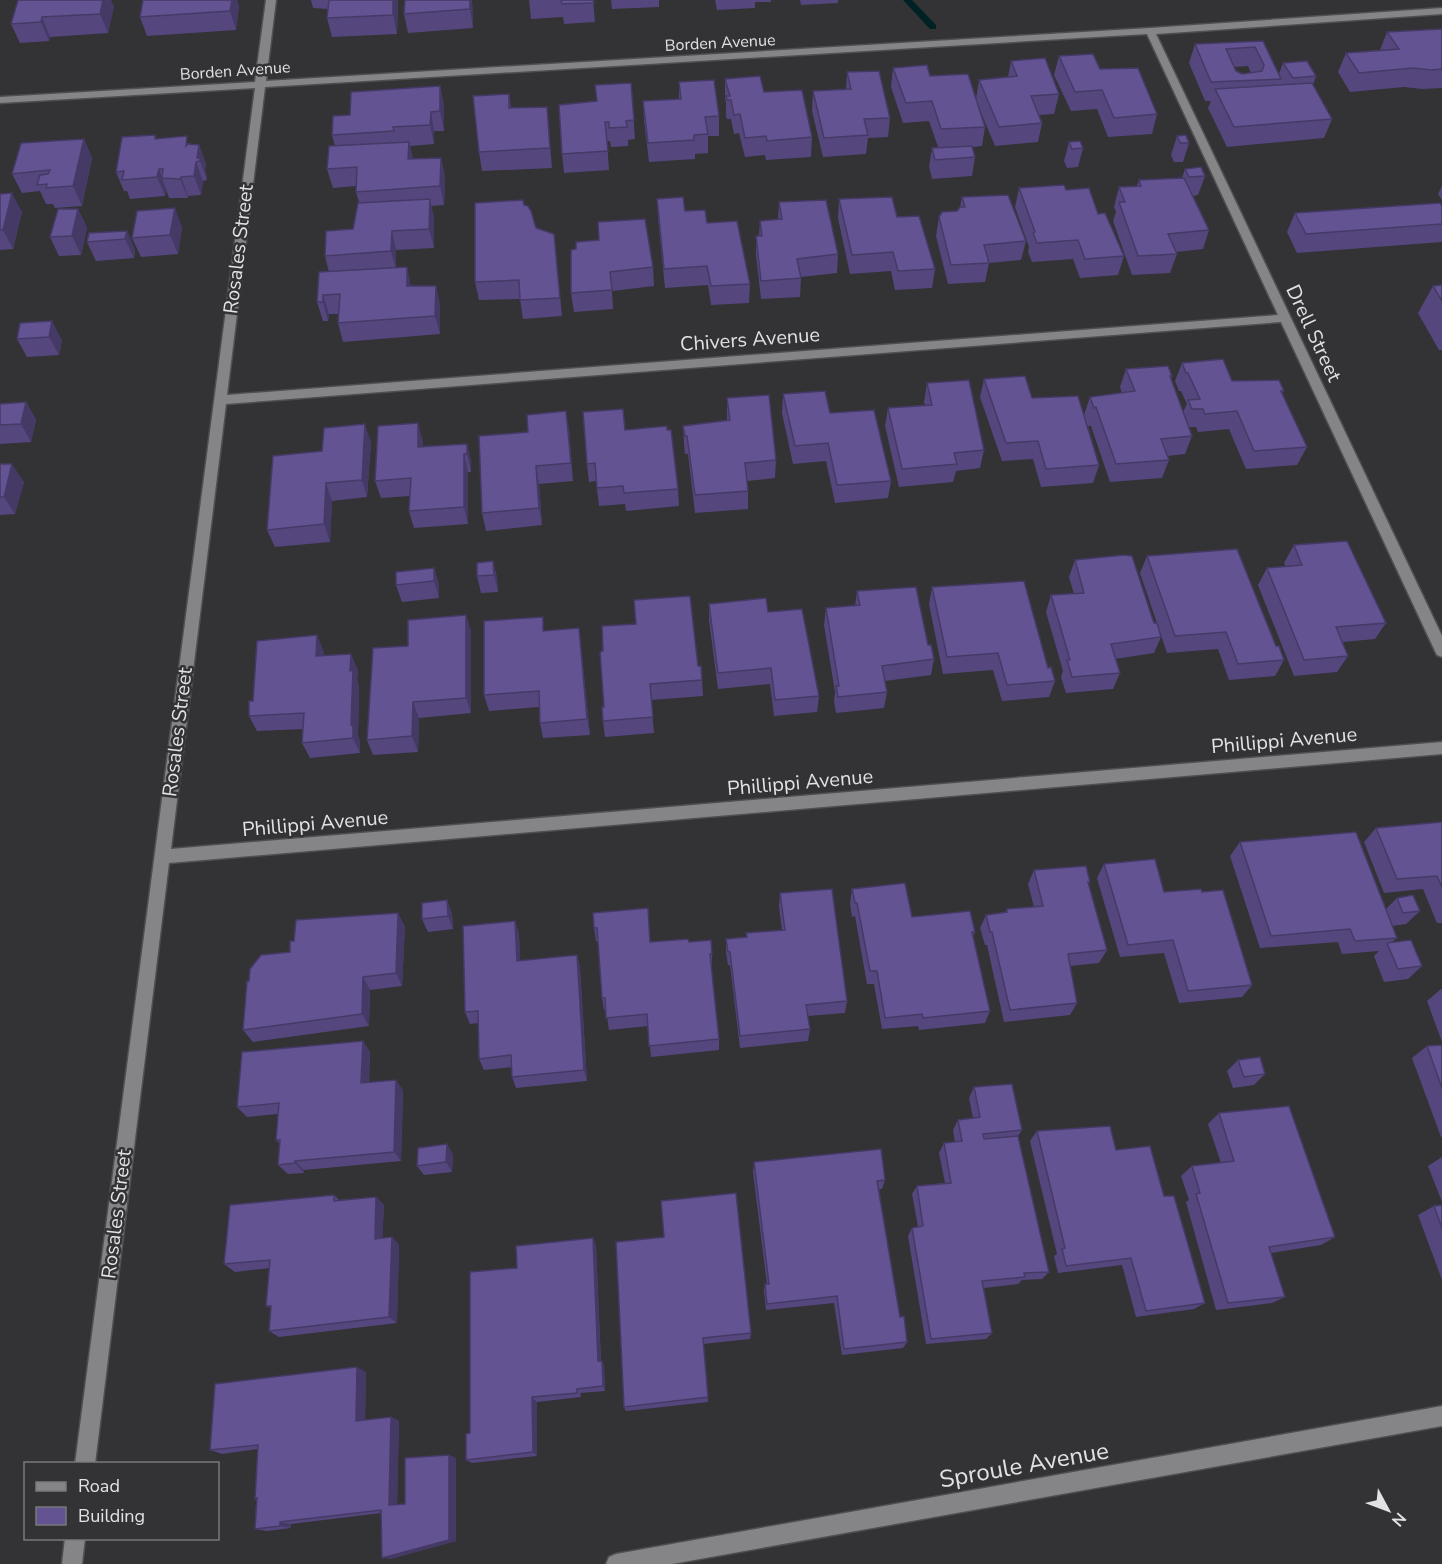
<svg xmlns="http://www.w3.org/2000/svg" width="1442" height="1564" viewBox="0 0 1442 1564" font-family="'Nunito Sans',sans-serif">
<rect width="100%" height="100%" fill="#333235"/>
<g fill="none" stroke-linecap="round" stroke-linejoin="round">
<polygon fill="#002224" fill-rule="evenodd" points="903,0 912,0 936,25 936,29 930,29"/>
<g stroke="#4f4e51" stroke-width="3">
<g id="minor">
<path d="M266,0H276L266,81L1150,28L1442,8V14L1156,34L1442,636V657L1437,655L1435,651L1281,322L226,404L171,849L1442,742V754L169,863L95,1464H75L255,88L0,103V97L255,82ZM1147,34L1278,315L227,395L265,87Z"/>
<polygon points="1442,1406 1442,1426 672,1564 606,1564 609,1557 616,1554"/>
<polygon points="65,1538 85,1538 82,1564 62,1564"/>
</g>
</g>
<use href="#minor" fill="#858487" fill-rule="evenodd"/>
</g>
<g fill="#55477e" fill-rule="evenodd">
<polygon points="18,0 114,6 108,33 50,37 49,41 20,43 11,24"/>
<polygon points="143,0 237,0 239,7 236,30 147,36 140,17"/>
<polygon points="311,0 398,0 397,34 332,37 327,18 328,9 313,8"/>
<polygon points="472,0 473,28 408,33 404,14"/>
<polygon points="529,0 593,0 595,22 564,24 563,17 531,19"/>
<polygon points="611,0 659,0 659,7 612,9"/>
<polygon points="715,0 771,0 771,2 755,2 755,8 717,10"/>
<polygon points="800,0 838,0 838,3 801,5"/>
<polygon points="1442,29 1442,88 1422,89 1404,87 1350,92 1338,72 1346,53 1380,50 1387,32"/>
<path d="M1263,41L1279,74L1283,63L1316,76L1313,85L1332,119L1324,138L1227,147L1208,108L1211,101H1205L1189,63L1195,44ZM1248,66L1251,73L1242,74L1236,71L1234,67Z"/>
<polygon points="1059,56 1100,69 1157,114 1152,134 1108,137 1097,109 1071,111 1054,75"/>
<polygon points="1011,61 1059,94 1054,114 1039,115 1042,123 1038,142 995,146 977,103 985,127 982,146 972,147 975,157 972,176 932,179 929,167 932,148 938,147 929,121 903,123 891,87 893,68 930,76 976,99 979,80 1008,77"/>
<polygon points="847,72 890,118 888,137 868,138 866,154 823,157 812,111 813,91 846,89"/>
<polygon points="725,79 764,92 812,137 811,157 766,160 765,155 745,157 739,133 734,134 731,119 727,119 726,116 726,103 725,98"/>
<polygon points="679,82 719,116 719,136 708,136 708,153 695,154 695,159 649,162 644,120 643,101 679,99"/>
<polygon points="631,83 635,139 628,140 628,146 611,147 610,141 607,141 609,170 564,173 562,154 596,101"/>
<polygon points="440,86 444,105 444,131 434,131 434,144 410,146 413,159 441,158 445,177 444,205 431,206 434,218 434,248 396,250 396,268 411,286 436,286 440,305 440,334 343,342 338,323 338,314 329,314 328,321 323,321 317,302 329,272 325,256 353,229 359,202 356,192 356,186 333,188 327,169 335,146 332,135 350,115"/>
<polygon points="509,94 511,108 547,107 552,168 482,171 479,152"/>
<polygon points="155,135 157,139 199,145 206,164 205,170 207,177 207,180 203,181 201,195 188,196 188,198 169,198 166,189 165,196 130,199 127,191 124,191 116,172"/>
<polygon points="1177,136 1189,143 1183,162 1174,162 1171,155"/>
<polygon points="84,139 92,158 82,206 55,208 53,204 46,204 40,191 22,193 12,174"/>
<polygon points="1069,142 1083,148 1078,167 1067,168 1064,161"/>
<polygon points="1185,169 1205,176 1198,195 1193,196 1209,230 1203,249 1176,252 1177,254 1170,273 1132,275 1113,221 1116,212 1114,207 1119,187 1137,186 1139,180 1182,178"/>
<polygon points="1442,186 1442,200 1438,194"/>
<polygon points="1019,188 1066,190 1098,214 1124,256 1118,275 1080,278 1073,259 1032,262 1028,252 1029,247 1015,207"/>
<polygon points="0,194 22,212 13,249 0,250"/>
<polygon points="962,197 1026,241 1021,260 989,263 985,282 948,284 936,236 939,217 957,211 960,207"/>
<polygon points="657,199 685,211 707,223 750,284 749,303 711,305 708,285 665,288 658,218"/>
<polygon points="839,199 897,217 935,269 932,288 895,290 891,271 850,274 838,218"/>
<polygon points="779,202 838,254 837,273 801,277 800,297 761,299 756,255 756,236 759,236 760,221 778,220"/>
<polygon points="524,205 536,228 554,234 562,316 523,319 520,299 479,300 475,282"/>
<polygon points="1442,206 1442,242 1297,253 1287,232 1295,213"/>
<polygon points="78,209 87,228 81,255 59,256 50,237"/>
<polygon points="182,227 178,254 141,257 132,238"/>
<polygon points="127,231 135,250 134,258 96,261 87,242"/>
<polygon points="571,250 653,267 654,286 612,291 613,309 574,312 571,293"/>
<polygon points="1442,285 1442,350 1439,350 1418,313 1433,286"/>
<polygon points="20,323 62,340 59,355 27,357 17,339"/>
<polygon points="1182,363 1232,381 1284,391 1282,393 1307,447 1297,465 1246,469 1229,429 1198,432 1196,427 1189,427 1192,436 1185,454 1167,456 1169,460 1162,478 1110,482 1091,426 1088,426 1099,465 1093,483 1041,487 1033,459 1002,461 980,397 984,379 1032,398 1084,415 1090,397 1122,393 1120,387 1126,369 1172,376 1171,379 1183,412 1187,404 1181,391 1179,391 1175,381"/>
<polygon points="927,383 984,450 980,468 956,471 953,482 899,487 885,426 888,408 925,405 924,402"/>
<polygon points="783,394 830,413 891,481 888,498 835,503 826,461 793,464 782,413"/>
<polygon points="727,398 776,460 775,478 747,481 748,491 748,509 695,513 688,454 685,454 684,444 683,426 727,420"/>
<polygon points="26,402 36,420 31,442 0,444 0,404"/>
<polygon points="569,429 573,481 539,484 542,525 486,531 482,513"/>
<polygon points="625,430 678,489 679,506 626,511 625,504 599,506 596,481 589,482 587,464"/>
<polygon points="423,441 423,446 467,444 471,462 471,472 468,472 468,524 414,528 409,511 410,496 381,498 375,481"/>
<polygon points="371,442 367,497 332,501 330,542 275,547 267,530"/>
<polygon points="0,464 24,482 15,514 0,515"/>
<polygon points="1294,545 1386,623 1375,639 1343,642 1348,656 1337,672 1294,676 1258,585 1267,568 1286,567 1284,563"/>
<polygon points="1147,556 1284,660 1275,676 1229,680 1218,649 1167,653 1140,573"/>
<polygon points="1075,560 1154,623 1161,637 1154,653 1115,659 1120,673 1113,689 1066,693 1061,677 1063,671 1046,612 1051,595 1074,594 1069,577"/>
<polygon points="493,561 497,578 498,592 481,593 477,576"/>
<polygon points="434,568 439,585 439,598 402,602 396,585"/>
<polygon points="932,587 1048,668 1055,681 1049,697 1002,701 993,670 943,674 929,604"/>
<polygon points="857,591 928,645 934,659 931,675 885,681 887,692 884,708 836,713 834,702 835,692 824,625 826,608 855,606"/>
<polygon points="709,604 768,612 819,696 817,712 774,716 770,684 718,689 709,620"/>
<polygon points="466,615 471,632 471,713 419,718 418,752 373,755 367,740"/>
<polygon points="636,624 698,666 702,680 703,696 651,700 654,733 605,737 603,721 604,707 603,651"/>
<polygon points="579,628 590,735 543,738 540,723 539,707 489,711 484,695 545,631"/>
<polygon points="324,652 324,656 358,670 357,680 359,686 358,736 360,741 360,753 310,758 302,743 303,729 257,731 249,716 253,701"/>
<polygon points="1442,822 1442,923 1437,923 1423,889 1384,893 1364,842 1376,828"/>
<polygon points="1240,842 1386,909 1397,898 1420,911 1406,924 1392,926 1397,938 1392,942 1422,966 1408,979 1384,982 1374,956 1379,951 1342,954 1338,942 1260,948 1230,856"/>
<polygon points="1104,864 1164,892 1252,985 1242,997 1179,1003 1164,953 1120,957 1097,878"/>
<polygon points="1034,870 1090,882 1088,884 1107,950 1099,963 1070,966 1077,1003 1070,1015 1004,1022 987,945 985,945 980,928 986,915 1005,913 1007,909 1034,907 1028,884"/>
<polygon points="852,889 912,917 975,932 973,937 990,1011 985,1023 919,1030 918,1026 882,1029 874,984 867,984 855,916 852,917 850,903"/>
<polygon points="780,893 847,1001 845,1013 808,1016 810,1029 808,1041 740,1048 730,965 728,965 726,952 726,939 746,938 782,930 779,907"/>
<polygon points="447,900 452,914 453,929 428,932 422,919"/>
<polygon points="593,913 651,942 689,942 712,954 712,967 711,967 719,1039 719,1050 651,1057 648,1026 609,1030 606,1010 604,1010 602,998 598,941 596,941 594,928"/>
<polygon points="515,921 519,934 520,961 577,955 580,968 587,1081 516,1088 512,1077 512,1067 484,1070 479,1059 478,1023 470,1024 465,1012"/>
<polygon points="405,926 402,986 370,990 369,1026 253,1042 243,1030 249,981 290,952 294,941"/>
<polygon points="1441,989 1442,989 1442,1042 1427,1001"/>
<polygon points="363,1041 370,1052 369,1082 403,1090 401,1161 304,1170 304,1173 288,1174 278,1165 280,1144 276,1140 278,1114 247,1117 237,1107"/>
<polygon points="1442,1045 1442,1137 1441,1137 1412,1058 1427,1046"/>
<polygon points="1238,1060 1265,1074 1254,1085 1233,1088 1227,1071"/>
<polygon points="974,1087 1022,1130 1018,1136 1049,1272 1042,1279 1022,1280 1018,1284 984,1288 992,1333 986,1339 926,1344 908,1236 912,1228 918,1227 912,1194 917,1186 945,1183 939,1153 944,1143 955,1142 953,1130 958,1120 973,1118 969,1098"/>
<polygon points="1219,1113 1335,1237 1321,1245 1271,1253 1285,1297 1272,1303 1216,1310 1186,1202 1189,1200 1181,1176 1192,1166 1221,1163 1208,1124"/>
<polygon points="1037,1131 1116,1150 1164,1196 1205,1303 1194,1309 1136,1317 1122,1265 1058,1273 1054,1256 1057,1254 1030,1141"/>
<polygon points="453,1154 452,1172 424,1175 417,1166"/>
<polygon points="1442,1157 1442,1202 1428,1166"/>
<polygon points="754,1162 885,1180 882,1189 879,1189 900,1317 907,1342 903,1348 842,1355 834,1303 766,1310 764,1291 765,1284 767,1284 753,1172"/>
<polygon points="334,1195 339,1200 376,1197 384,1205 382,1238 392,1237 399,1245 397,1323 279,1337 269,1331 271,1308 266,1306 270,1268 235,1272 224,1264"/>
<polygon points="1442,1205 1442,1280 1418,1215 1434,1206"/>
<polygon points="593,1238 596,1246 601,1361 604,1366 605,1391 580,1393 581,1397 537,1402 537,1456 472,1463 466,1460 470,1433 517,1268"/>
<polygon points="616,1242 751,1333 750,1339 703,1344 708,1402 626,1411 624,1407"/>
<polygon points="366,1372 365,1420 391,1417 399,1421 397,1505 405,1504 456,1458 456,1541 390,1559 381,1513 291,1524 291,1528 267,1531 255,1529 258,1449 222,1454 210,1450"/>
</g>
<g fill="#453a66">
<polygon points="103,0 111,0 114,6 108,33 100,14"/>
<polygon points="232,0 237,0 239,7 236,30 230,11"/>
<polygon points="393,0 398,0 397,34 393,15"/>
<polygon points="470,0 472,0 473,28 470,9"/>
<polygon points="42,17 50,37 49,41 41,22"/>
<polygon points="440,86 444,105 444,131 440,111"/>
<polygon points="547,107 549,126 552,168 550,148"/>
<polygon points="431,112 434,131 434,144 430,125"/>
<polygon points="84,139 92,158 82,206 73,186"/>
<polygon points="409,142 413,161 408,159"/>
<polygon points="199,145 206,164 205,170 207,177 207,180 200,161 197,158"/>
<polygon points="441,158 445,177 444,205 440,186"/>
<polygon points="196,162 203,181 201,195 194,176"/>
<polygon points="159,169 166,189 165,196 157,177"/>
<polygon points="181,177 188,196 188,198 180,179"/>
<polygon points="12,193 22,212 13,249 3,230"/>
<polygon points="430,199 434,218 434,248 429,229"/>
<polygon points="175,208 182,227 178,254 170,235"/>
<polygon points="78,209 87,228 81,255 72,236"/>
<polygon points="127,231 135,250 134,258 125,239"/>
<polygon points="392,231 396,250 396,269 391,251"/>
<polygon points="407,267 411,286 407,286"/>
<polygon points="436,286 440,305 440,334 435,316"/>
<polygon points="323,295 329,314 328,321 323,302"/>
<polygon points="52,321 62,340 59,355 49,337"/>
<polygon points="26,402 36,420 31,442 21,424"/>
<polygon points="566,411 569,429 573,481 571,463"/>
<polygon points="418,423 423,441 422,465 418,447"/>
<polygon points="365,424 371,442 367,497 362,480"/>
<polygon points="467,444 471,462 471,472 467,454"/>
<polygon points="464,454 468,472 468,524 464,507"/>
<polygon points="12,464 24,482 15,514 4,497"/>
<polygon points="536,466 539,484 542,525 539,508"/>
<polygon points="326,483 332,501 330,542 324,524"/>
<polygon points="493,561 497,578 498,592 494,575"/>
<polygon points="434,568 439,585 439,598 434,581"/>
<polygon points="466,615 471,632 471,713 466,698"/>
<polygon points="579,628 581,645 590,735 587,719"/>
<polygon points="317,635 324,652 323,673 316,656"/>
<polygon points="351,654 358,670 357,680 359,686 358,736 360,741 360,753 353,738 351,725 350,671"/>
<polygon points="413,702 419,718 418,752 412,736"/>
<polygon points="447,900 452,914 453,929 448,916"/>
<polygon points="398,913 405,926 402,986 396,973"/>
<polygon points="515,921 519,934 521,974 517,961"/>
<polygon points="577,955 580,968 587,1081 584,1070"/>
<polygon points="363,977 370,990 369,1026 362,1014"/>
<polygon points="363,1041 370,1052 368,1094 361,1083"/>
<polygon points="396,1080 403,1090 401,1161 394,1152"/>
<polygon points="447,1144 453,1154 452,1172 446,1162"/>
<polygon points="295,1161 304,1170 304,1173 295,1163"/>
<polygon points="376,1197 384,1205 382,1247 375,1239"/>
<polygon points="392,1237 399,1245 397,1323 389,1317"/>
<polygon points="593,1238 596,1246 601,1366 598,1361"/>
<polygon points="602,1361 604,1366 605,1391 603,1386"/>
<polygon points="357,1367 366,1372 365,1425 356,1421"/>
<polygon points="532,1397 537,1402 537,1456 533,1452"/>
<polygon points="391,1417 399,1421 397,1507 389,1505"/>
<polygon points="449,1455 456,1458 456,1541 390,1559 382,1558"/>
<polygon points="280,1522 291,1524 291,1528 280,1526"/>
</g>
<g fill="#635392" stroke="#453a66" stroke-width="1.5" fill-rule="evenodd">
<polygon points="18,0 103,0 100,14 42,17 41,22 11,24"/>
<polygon points="143,0 232,0 230,11 140,17"/>
<polygon points="329,0 393,0 393,15 327,18"/>
<polygon points="405,0 470,0 470,9 404,14"/>
<polygon points="561,0 593,0 594,3 562,4"/>
<polygon points="1442,29 1442,69 1431,70 1413,68 1359,73 1346,53 1399,49 1387,32"/>
<path d="M1263,41L1281,79L1211,82L1195,44ZM1255,47L1264,65L1262,71L1242,74L1236,71L1226,49Z"/>
<polygon points="1093,54 1100,69 1138,68 1157,114 1114,118 1102,90 1075,92 1059,56"/>
<polygon points="1045,58 1059,94 1031,96 1042,123 999,127 979,80 1017,76 1011,61"/>
<polygon points="1307,61 1316,76 1293,78 1283,63"/>
<polygon points="927,65 930,76 968,74 985,127 941,129 932,101 906,103 893,68"/>
<polygon points="879,71 890,118 864,119 868,135 824,138 813,91 851,89 847,72"/>
<polygon points="760,76 764,92 802,90 812,137 767,141 766,136 745,138 740,114 734,115 731,100 727,100 726,96 730,96 725,79"/>
<polygon points="714,80 719,116 705,117 708,134 694,135 694,140 648,143 643,101 681,99 679,82"/>
<polygon points="631,83 634,120 626,121 627,127 609,128 609,122 605,122 608,151 562,154 559,105 597,101 595,85"/>
<polygon points="1312,83 1332,119 1234,127 1215,89"/>
<polygon points="440,86 440,111 431,112 430,125 393,127 394,131 332,135 333,116 350,115 351,92"/>
<polygon points="509,94 509,108 547,107 550,148 479,152 473,96"/>
<polygon points="155,135 155,139 187,136 186,146 188,144 199,145 197,158 200,158 200,161 196,162 194,176 181,177 180,179 162,178 163,169 159,169 157,177 122,180 124,171 116,172 122,137"/>
<polygon points="1186,135 1189,143 1180,143 1177,136"/>
<polygon points="84,139 73,186 46,188 47,184 37,185 40,175 48,174 50,170 12,174 21,143"/>
<polygon points="1080,141 1083,148 1072,149 1069,142"/>
<polygon points="409,142 408,159 441,158 440,186 356,192 357,167 327,169 329,146"/>
<polygon points="972,146 975,157 935,160 932,148"/>
<polygon points="1201,167 1205,176 1189,177 1185,169"/>
<polygon points="1184,178 1209,230 1168,234 1177,254 1138,256 1119,202 1125,202 1119,187 1141,186 1139,180"/>
<polygon points="1064,185 1066,190 1089,188 1098,214 1105,213 1124,256 1085,259 1078,240 1037,243 1033,233 1035,232 1019,188"/>
<polygon points="12,193 3,230 0,230 0,194"/>
<polygon points="1008,195 1026,241 984,245 989,263 951,265 939,217 942,212 957,211 960,207 965,207 962,197"/>
<polygon points="683,197 685,211 705,210 707,223 737,221 750,284 711,286 707,266 664,269 657,199"/>
<polygon points="892,197 897,217 919,216 935,269 898,271 893,252 852,255 839,199"/>
<polygon points="430,199 429,229 392,231 391,251 325,256 326,231 353,229 358,203"/>
<polygon points="523,200 524,205 528,206 531,211 536,228 554,234 560,298 520,300 519,280 475,282 475,203"/>
<polygon points="826,200 838,254 797,259 801,278 761,281 756,236 762,236 760,221 782,219 779,202"/>
<polygon points="1440,203 1442,206 1442,224 1306,234 1295,213"/>
<polygon points="175,208 170,235 132,238 137,211"/>
<polygon points="58,209 78,209 72,236 50,237"/>
<polygon points="645,219 653,267 610,272 612,290 571,293 571,250 576,249 576,242 599,240 598,222"/>
<polygon points="127,231 125,239 87,242 89,233"/>
<polygon points="407,267 407,286 436,286 435,316 338,323 340,294 323,295 323,302 317,302 319,272"/>
<polygon points="1442,285 1442,301 1433,286"/>
<polygon points="52,321 49,337 17,339 20,323"/>
<polygon points="1223,359 1232,381 1279,380 1284,391 1281,391 1307,447 1254,451 1237,411 1205,414 1203,409 1192,409 1188,400 1200,399 1188,373 1186,373 1182,363"/>
<polygon points="1168,366 1172,376 1170,376 1192,436 1161,439 1169,460 1116,464 1096,407 1094,408 1090,397 1135,391 1126,369"/>
<polygon points="1025,376 1032,398 1078,396 1099,465 1046,469 1038,441 1006,443 984,379"/>
<polygon points="969,380 984,450 954,453 957,464 902,469 888,408 932,405 927,383"/>
<polygon points="825,391 830,413 874,410 891,481 837,485 828,443 795,446 783,394"/>
<polygon points="769,395 776,460 745,463 748,491 695,495 687,436 685,436 683,426 730,420 727,398"/>
<polygon points="26,402 21,424 0,425 0,404"/>
<polygon points="623,409 625,430 667,426 667,430 671,430 678,489 624,493 623,486 597,488 595,463 587,464 583,412"/>
<polygon points="566,411 571,463 536,466 539,508 482,513 479,436 528,432 527,415"/>
<polygon points="418,423 418,447 467,444 467,454 464,454 464,507 409,511 411,478 375,481 378,426"/>
<polygon points="365,424 362,480 326,483 324,524 267,530 273,456 322,451 324,428"/>
<polygon points="0,464 12,464 4,497 0,497"/>
<polygon points="1347,541 1386,623 1336,627 1348,656 1304,660 1267,568 1302,565 1294,545"/>
<polygon points="1237,549 1276,646 1279,646 1284,660 1238,664 1226,632 1175,636 1147,556"/>
<polygon points="1124,555 1132,556 1154,623 1157,623 1161,637 1111,644 1120,673 1072,677 1067,660 1070,660 1051,595 1084,593 1075,560"/>
<polygon points="493,561 494,575 477,576 477,563"/>
<polygon points="434,568 434,581 396,585 396,572"/>
<polygon points="1024,581 1048,668 1051,667 1055,681 1007,685 998,653 947,657 932,587"/>
<polygon points="916,587 928,645 931,645 934,659 882,666 887,692 838,697 836,686 839,686 826,608 860,605 857,591"/>
<polygon points="690,596 698,666 701,666 702,680 650,684 653,717 603,721 602,707 604,707 600,652 603,651 602,626 636,624 634,600"/>
<polygon points="766,598 768,612 802,609 819,696 775,700 771,668 718,673 709,604"/>
<polygon points="466,615 466,698 413,702 412,736 367,740 373,648 408,646 408,620"/>
<polygon points="543,617 543,631 579,628 587,719 540,723 539,691 484,695 484,621"/>
<polygon points="317,635 316,656 351,654 350,671 353,670 351,725 353,725 353,738 302,743 304,713 249,716 249,701 253,701 257,641"/>
<polygon points="1442,822 1442,887 1437,876 1397,879 1376,828"/>
<polygon points="1356,832 1397,938 1355,941 1350,929 1271,936 1240,842"/>
<polygon points="1155,859 1164,892 1201,889 1202,892 1223,890 1252,985 1188,991 1173,940 1128,945 1104,864"/>
<polygon points="1086,866 1090,882 1088,882 1107,950 1068,954 1077,1003 1010,1010 992,932 990,932 986,915 1007,912 1007,909 1043,906 1034,870"/>
<polygon points="905,883 912,917 970,911 975,932 972,932 990,1011 923,1018 922,1014 885,1018 877,971 870,971 857,903 855,903 852,889"/>
<polygon points="832,889 847,1001 806,1005 810,1029 740,1036 730,952 728,952 726,939 747,937 746,933 785,930 780,893"/>
<polygon points="1413,895 1420,911 1403,913 1397,898"/>
<polygon points="447,900 448,916 422,919 422,903"/>
<polygon points="648,908 650,942 688,939 689,942 711,940 712,954 710,954 719,1039 649,1046 647,1014 606,1018 605,998 602,998 597,928 594,928 593,913"/>
<polygon points="398,913 396,973 363,977 362,1014 243,1030 247,981 249,981 250,969 261,955 290,952 290,941 294,941 296,920"/>
<polygon points="515,921 517,961 577,955 584,1070 512,1077 511,1055 479,1059 478,1011 465,1012 463,926"/>
<polygon points="1411,940 1422,966 1398,969 1387,943"/>
<polygon points="363,1041 361,1083 396,1080 394,1152 295,1161 295,1163 278,1165 280,1140 276,1140 279,1103 237,1107 242,1052"/>
<polygon points="1442,1045 1442,1088 1427,1046"/>
<polygon points="1260,1057 1265,1074 1244,1077 1238,1060"/>
<polygon points="1012,1084 1022,1130 983,1134 984,1139 1018,1136 1049,1272 1024,1273 1025,1277 982,1281 992,1333 931,1339 912,1228 923,1226 917,1186 951,1183 944,1143 962,1141 958,1120 980,1117 974,1087"/>
<polygon points="1289,1106 1335,1237 1269,1247 1285,1297 1228,1303 1196,1194 1200,1193 1192,1166 1234,1161 1219,1113"/>
<polygon points="1110,1126 1116,1150 1150,1146 1164,1196 1174,1196 1205,1303 1146,1311 1131,1258 1066,1266 1062,1249 1065,1248 1037,1131"/>
<polygon points="447,1144 446,1162 417,1166 418,1148"/>
<polygon points="881,1149 885,1180 877,1181 900,1317 904,1316 907,1342 844,1349 837,1296 767,1304 765,1284 769,1284 754,1162"/>
<polygon points="736,1193 751,1333 703,1338 708,1397 624,1407 616,1242 664,1237 661,1201"/>
<polygon points="334,1195 334,1201 376,1197 375,1239 392,1237 389,1317 269,1331 271,1306 266,1306 270,1260 224,1264 230,1205"/>
<polygon points="1442,1205 1442,1228 1434,1206"/>
<polygon points="593,1238 598,1361 602,1361 603,1386 577,1389 577,1393 532,1397 533,1452 466,1460 466,1434 470,1433 470,1272 517,1268 516,1246"/>
<polygon points="357,1367 356,1421 391,1417 389,1505 405,1504 405,1458 449,1455 449,1540 382,1558 381,1510 280,1522 280,1526 255,1529 257,1498 255,1499 258,1445 210,1450 215,1384"/>
</g>
<g text-anchor="middle" stroke-width="5" stroke-linejoin="round" paint-order="stroke">
<g font-size="16" fill="#e2e2e4" stroke="#333235">
<text transform="translate(720 42) rotate(-3)" y="6">Borden Avenue</text>
<text transform="translate(235 70) rotate(-4)" y="6">Borden Avenue</text>
</g>
<g font-size="20" fill="#e2e2e4" stroke="#333235">
<text transform="translate(238 249) rotate(-83)" y="7">Rosales Street</text>
<text transform="translate(1314 333) rotate(65)" y="7">Drell Street</text>
<text transform="translate(750 339) rotate(-4)" y="7">Chivers Avenue</text>
<text transform="translate(177 732) rotate(-83)" y="7">Rosales Street</text>
<text transform="translate(1284 740) rotate(-5)" y="7">Phillippi Avenue</text>
<text transform="translate(800 782) rotate(-5)" y="7">Phillippi Avenue</text>
<text transform="translate(315 823) rotate(-5)" y="7">Phillippi Avenue</text>
<text transform="translate(116 1214) rotate(-83)" y="7">Rosales Street</text>
</g>
<g font-size="24" fill="#e2e2e4" stroke="#333235">
<text transform="translate(1024 1465) rotate(-10)" y="8">Sproule Avenue</text>
</g>
</g>
<rect x="24" y="1462" width="195" height="78" fill="#333235" stroke="#79787b" stroke-width="1.5"/>
<rect x="36" y="1482" width="30" height="9" fill="#858487" stroke="#79787b" stroke-width="1.5"/>
<text x="78" y="1492" font-size="18" fill="#e2e2e4">Road</text>
<rect x="36" y="1507" width="30" height="18" fill="#635392" stroke="#79787b" stroke-width="1.5"/>
<text x="78" y="1522" font-size="18" fill="#e2e2e4">Building</text>
<g transform="translate(1388 1510) rotate(131)" stroke="#333235" stroke-width="4.5" paint-order="stroke">
<path d="M0-4.5L10 22L0 15L-10 22Z" fill="#e2e2e4"/>
<text y="-9" font-size="16" font-weight="bold" text-anchor="middle" fill="#e2e2e4">N</text>
</g>
</svg>
